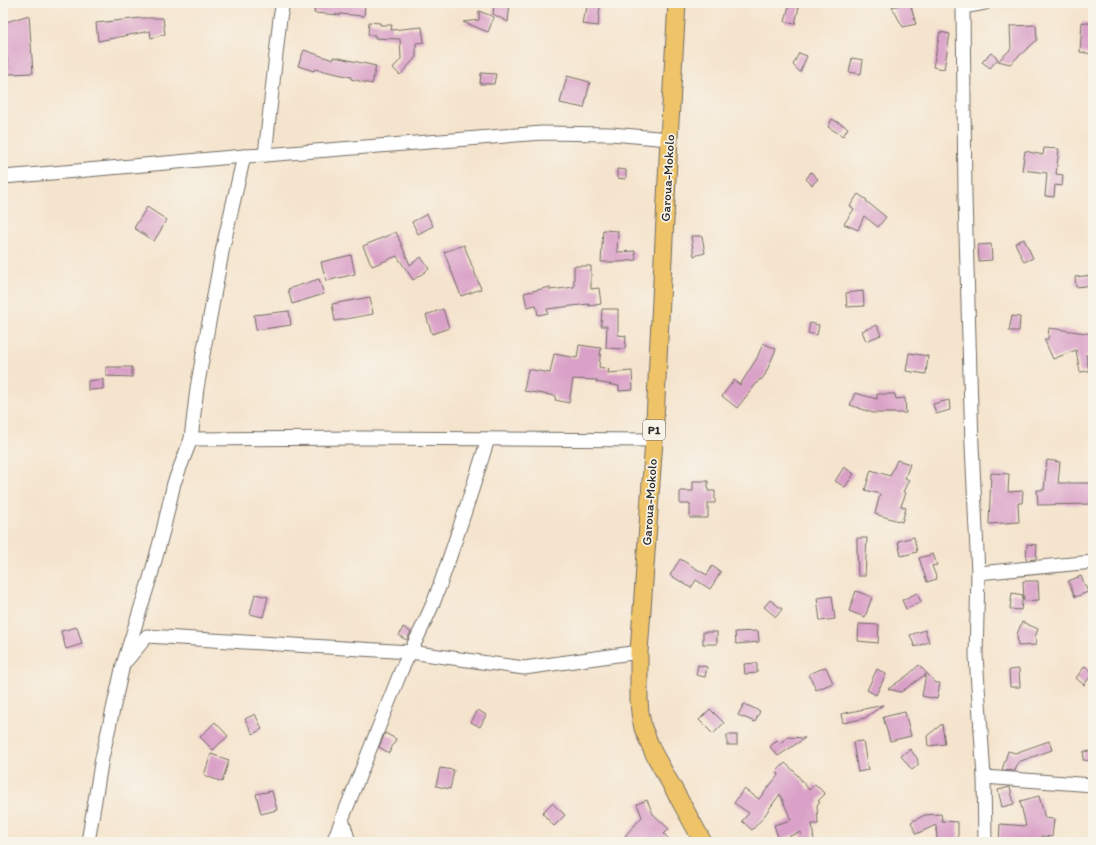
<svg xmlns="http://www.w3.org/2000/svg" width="1096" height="845" viewBox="0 0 1096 845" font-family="Itim,sans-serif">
<rect width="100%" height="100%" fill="#f7f3e8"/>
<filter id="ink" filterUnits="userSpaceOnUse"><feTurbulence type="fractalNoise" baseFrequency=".025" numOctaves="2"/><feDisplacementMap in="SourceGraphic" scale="8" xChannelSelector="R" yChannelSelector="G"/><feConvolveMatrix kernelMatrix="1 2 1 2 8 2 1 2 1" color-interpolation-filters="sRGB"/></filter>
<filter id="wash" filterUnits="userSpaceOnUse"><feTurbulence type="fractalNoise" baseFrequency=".012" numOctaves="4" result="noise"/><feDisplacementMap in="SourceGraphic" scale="16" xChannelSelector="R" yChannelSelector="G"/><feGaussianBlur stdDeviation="0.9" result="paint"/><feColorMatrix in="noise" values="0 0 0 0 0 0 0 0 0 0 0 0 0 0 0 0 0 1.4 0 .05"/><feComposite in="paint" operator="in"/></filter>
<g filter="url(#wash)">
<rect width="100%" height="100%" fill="#f5e4cd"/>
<g id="blocks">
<g fill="#daa1c8">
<polygon points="315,3 344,3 365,5 364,16 340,14 340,15 314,13"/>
<polygon points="494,3 510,3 508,22 493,14"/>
<polygon points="906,3 910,3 916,24 903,27 892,7"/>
<polygon points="587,4 600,6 598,26 582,24 584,13 586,13"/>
<polygon points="789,5 799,7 795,24 785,22"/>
<polygon points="479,11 494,17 488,32 463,22 479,20"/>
<polygon points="29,15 33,73 9,74 3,23"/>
<polygon points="141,18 163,18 165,34 151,38 150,31 98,41 96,23"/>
<polygon points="369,22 380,23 380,25 392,25 391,30 422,27 424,42 416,43 416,57 400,75 393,68 401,59 400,39 375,38 375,35 368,35"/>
<polygon points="1082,22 1093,24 1093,54 1080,52"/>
<polygon points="1036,25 1037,40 1010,64 998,61 1011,49 1010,26"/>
<polygon points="940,32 950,34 944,69 933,67"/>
<polygon points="304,50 333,60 333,57 339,58 376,66 372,84 351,79 351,77 315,69 314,71 298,66"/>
<polygon points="799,53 807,56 800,72 793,65"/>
<polygon points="991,53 998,59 990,68 982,62"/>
<polygon points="852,58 863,60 861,74 849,72"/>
<polygon points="481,73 496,74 494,84 480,84"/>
<polygon points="567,76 590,82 584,108 560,103"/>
<polygon points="832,119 848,128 843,136 828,127"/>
<polygon points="1044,148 1059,149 1056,174 1063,175 1062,186 1055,185 1054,197 1045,196 1047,173 1022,170 1025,151 1043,155"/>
<polygon points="617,169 626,170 626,179 617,178"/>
<polygon points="811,172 818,179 812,185 806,179"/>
<polygon points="858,194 867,200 866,201 886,217 878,227 864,216 858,230 844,224 854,209 850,206"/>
<polygon points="147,207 167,220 154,241 134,228"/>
<polygon points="427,214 433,226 418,234 412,222"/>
<polygon points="603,230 618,231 617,252 635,251 636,260 619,262 601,262"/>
<polygon points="396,232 410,265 421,257 429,269 413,280 397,256 372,266 363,246"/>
<polygon points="691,236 702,236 705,253 694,256"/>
<polygon points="1024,239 1033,258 1024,262 1015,243"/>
<polygon points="991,244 992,260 979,261 978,245"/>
<polygon points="464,245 481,289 461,296 444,252"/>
<polygon points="351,255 355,274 326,281 321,262"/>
<polygon points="574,266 591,266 591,289 599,288 601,304 589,306 589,304 547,309 548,313 538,315 536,305 527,307 524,293 550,287 550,290 574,287"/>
<polygon points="1093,275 1093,285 1076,287 1075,277"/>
<polygon points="319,279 324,294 292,304 288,289"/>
<polygon points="863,291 864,306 847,307 846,293"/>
<polygon points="370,297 373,314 335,321 332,304"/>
<polygon points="443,309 449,328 432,334 426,315"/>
<polygon points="602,309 618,309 618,335 626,336 625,349 606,348 607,326 601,326"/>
<polygon points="289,311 291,325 256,330 254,315"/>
<polygon points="1012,316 1020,317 1019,331 1009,331"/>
<polygon points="810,323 819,325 817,335 808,333"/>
<polygon points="877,325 881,335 866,341 862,331"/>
<polygon points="1049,328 1093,334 1093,354 1086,355 1089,371 1080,372 1076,350 1053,359 1044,339 1048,339"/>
<polygon points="763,343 776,349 765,375 761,380 760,379 737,408 722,396 734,380 740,385 757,358"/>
<polygon points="579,345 601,348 599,367 609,369 608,373 632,371 633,390 619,391 619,386 596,382 597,380 573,379 569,403 555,400 556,396 524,391 528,369 550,373 554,354 577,358"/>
<polygon points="909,353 928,356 926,374 906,371"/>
<polygon points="106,367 132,367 132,377 106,376"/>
<polygon points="103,379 103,389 88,390 88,381"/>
<polygon points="855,393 877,399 877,394 895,394 896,399 905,398 906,413 873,413 850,405"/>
<polygon points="949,400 950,410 936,414 933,404"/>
<polygon points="897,460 910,464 905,478 909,480 903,492 906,493 901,506 906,508 902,522 875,514 880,494 865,490 871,470 890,476"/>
<polygon points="1047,460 1060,462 1058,483 1091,483 1092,504 1038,505 1037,490 1044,490"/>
<polygon points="844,467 854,474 845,487 835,481"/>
<polygon points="991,473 1009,474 1008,492 1023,491 1022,503 1018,503 1019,522 989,524"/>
<polygon points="693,481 708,481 708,491 715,491 715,503 708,503 708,518 690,518 690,504 680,504 680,491 693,491"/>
<polygon points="914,537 917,552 901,556 898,541"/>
<polygon points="857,538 867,538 865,576 858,576 857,548"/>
<polygon points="1027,544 1037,545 1036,559 1026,560"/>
<polygon points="933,554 937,565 932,566 937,579 927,582 919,558"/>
<polygon points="680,559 707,575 712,566 721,572 710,589 696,580 691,588 670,575"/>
<polygon points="1081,576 1088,592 1075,597 1068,581"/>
<polygon points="1023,581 1038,581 1039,600 1024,601"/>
<polygon points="856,591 872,597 865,617 849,611"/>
<polygon points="917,593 921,602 906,609 902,600"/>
<polygon points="1012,593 1023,595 1021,610 1010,609"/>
<polygon points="255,594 268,597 263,617 250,614"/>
<polygon points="832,596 835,619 820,621 817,598"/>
<polygon points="770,600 782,609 776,617 764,607"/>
<polygon points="1022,622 1038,629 1035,637 1036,645 1018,646 1017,634"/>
<polygon points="859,624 879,625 878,643 858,641"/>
<polygon points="77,627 82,644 66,649 61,631"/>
<polygon points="403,627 411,632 407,640 399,636"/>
<polygon points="925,630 929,642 915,647 910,635"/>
<polygon points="758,631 759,642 736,644 735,632"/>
<rect x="703" y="632" width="14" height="12"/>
<polygon points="757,663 757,673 745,674 744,664"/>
<polygon points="698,665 707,667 705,677 696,675"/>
<polygon points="919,665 936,683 940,683 937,699 922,696 926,674 901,692 888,689 908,675"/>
<polygon points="1085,666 1093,673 1084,685 1076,678"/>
<polygon points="826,667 833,683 816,690 809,674"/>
<polygon points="877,669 886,674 876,695 867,690"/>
<polygon points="1019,669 1020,687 1010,687 1009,670"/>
<polygon points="744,704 760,711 755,722 738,715"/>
<polygon points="883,705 865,718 843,723 841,714"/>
<polygon points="710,709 724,723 713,734 699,720"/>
<polygon points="478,710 486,715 480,727 471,722"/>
<polygon points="905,712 911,736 890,741 883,717"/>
<polygon points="255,714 262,729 253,734 245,719"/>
<polygon points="215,722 228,736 213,750 200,737"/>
<polygon points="942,724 945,744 928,746 927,736"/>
<polygon points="385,733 396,739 389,753 379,747"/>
<rect x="727" y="735" width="10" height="10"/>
<polygon points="788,737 805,738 778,756 770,747 777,740 780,743"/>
<polygon points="863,741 868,770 858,772 853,742"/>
<polygon points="1049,741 1052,750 1018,762 1015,771 1002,770 1008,751 1015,753"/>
<polygon points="910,749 917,758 918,762 918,765 912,770 901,756"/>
<polygon points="1084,751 1093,752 1093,761 1083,760"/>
<polygon points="211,754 229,760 222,782 204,775"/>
<polygon points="785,763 794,771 809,790 815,784 825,794 818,801 820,802 817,805 818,824 812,824 814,842 802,842 801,832 779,840 774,825 791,820 780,794 762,819 752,830 742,821 749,813 734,803 744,789 759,799 779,774 776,772"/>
<polygon points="440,768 454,770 450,789 436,786"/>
<polygon points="1010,787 1014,804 1002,807 998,790"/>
<polygon points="272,791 277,810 261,814 256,794"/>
<polygon points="1039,796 1045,818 1054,819 1052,837 1041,836 1041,842 999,842 1000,824 1026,826 1020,801"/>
<polygon points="647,800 653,814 669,829 664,834 672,842 632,842 625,836 642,817 637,804"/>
<polygon points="552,803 565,815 554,826 542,813"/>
<polygon points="941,814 942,821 958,822 958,839 937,840 936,825 916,834 911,822 925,815"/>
</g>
</g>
</g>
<g filter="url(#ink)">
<use href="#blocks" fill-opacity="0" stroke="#726c64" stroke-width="1"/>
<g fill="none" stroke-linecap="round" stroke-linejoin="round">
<g stroke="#726c64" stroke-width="15">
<g id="minor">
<polyline points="962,3 963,7 965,197 972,445 978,573 976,656 984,777 985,842"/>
<polyline points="963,7 985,3"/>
<polyline points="265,155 280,18 283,3"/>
<polyline points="3,177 76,171 244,156 265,155 542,133 611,134 669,139"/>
<polyline points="191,439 365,438 654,440"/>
<polyline points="978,573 1093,562"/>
<polyline points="127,660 147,636 410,652 524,668 639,652"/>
<polyline points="984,777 1093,785"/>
<polyline points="342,819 349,842"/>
<polyline points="88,842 102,758 123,665 151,575 163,531 174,483 191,439 197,388 204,349 223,247 244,156"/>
<path d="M333,842L401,671C412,648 424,625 434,601C454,548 471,493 488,439"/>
</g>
</g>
<g stroke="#726c64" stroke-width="19">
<polyline id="major" points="677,3 669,139 654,440 639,652 639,700 640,713 643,728 653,752 703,842"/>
</g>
<use href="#minor" stroke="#fff" stroke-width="13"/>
<use href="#major" stroke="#efc469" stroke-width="17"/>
</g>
</g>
<g text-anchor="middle" stroke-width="3.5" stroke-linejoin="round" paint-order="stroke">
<rect fill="#f7f3e8" stroke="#686764" stroke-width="1" x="643" y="420" width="22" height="20" rx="3"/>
<g font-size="12" font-weight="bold" fill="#2b2b2b">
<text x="654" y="434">P1</text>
</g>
<g font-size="13" fill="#2b2b2b" stroke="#f7f3e8">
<text transform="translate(667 178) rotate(-87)" y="5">Garoua-Mokolo</text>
<text transform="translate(649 502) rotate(-86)" y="5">Garoua-Mokolo</text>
</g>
</g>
<rect width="1096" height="845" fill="none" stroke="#f7f3e8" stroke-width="16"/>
</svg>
